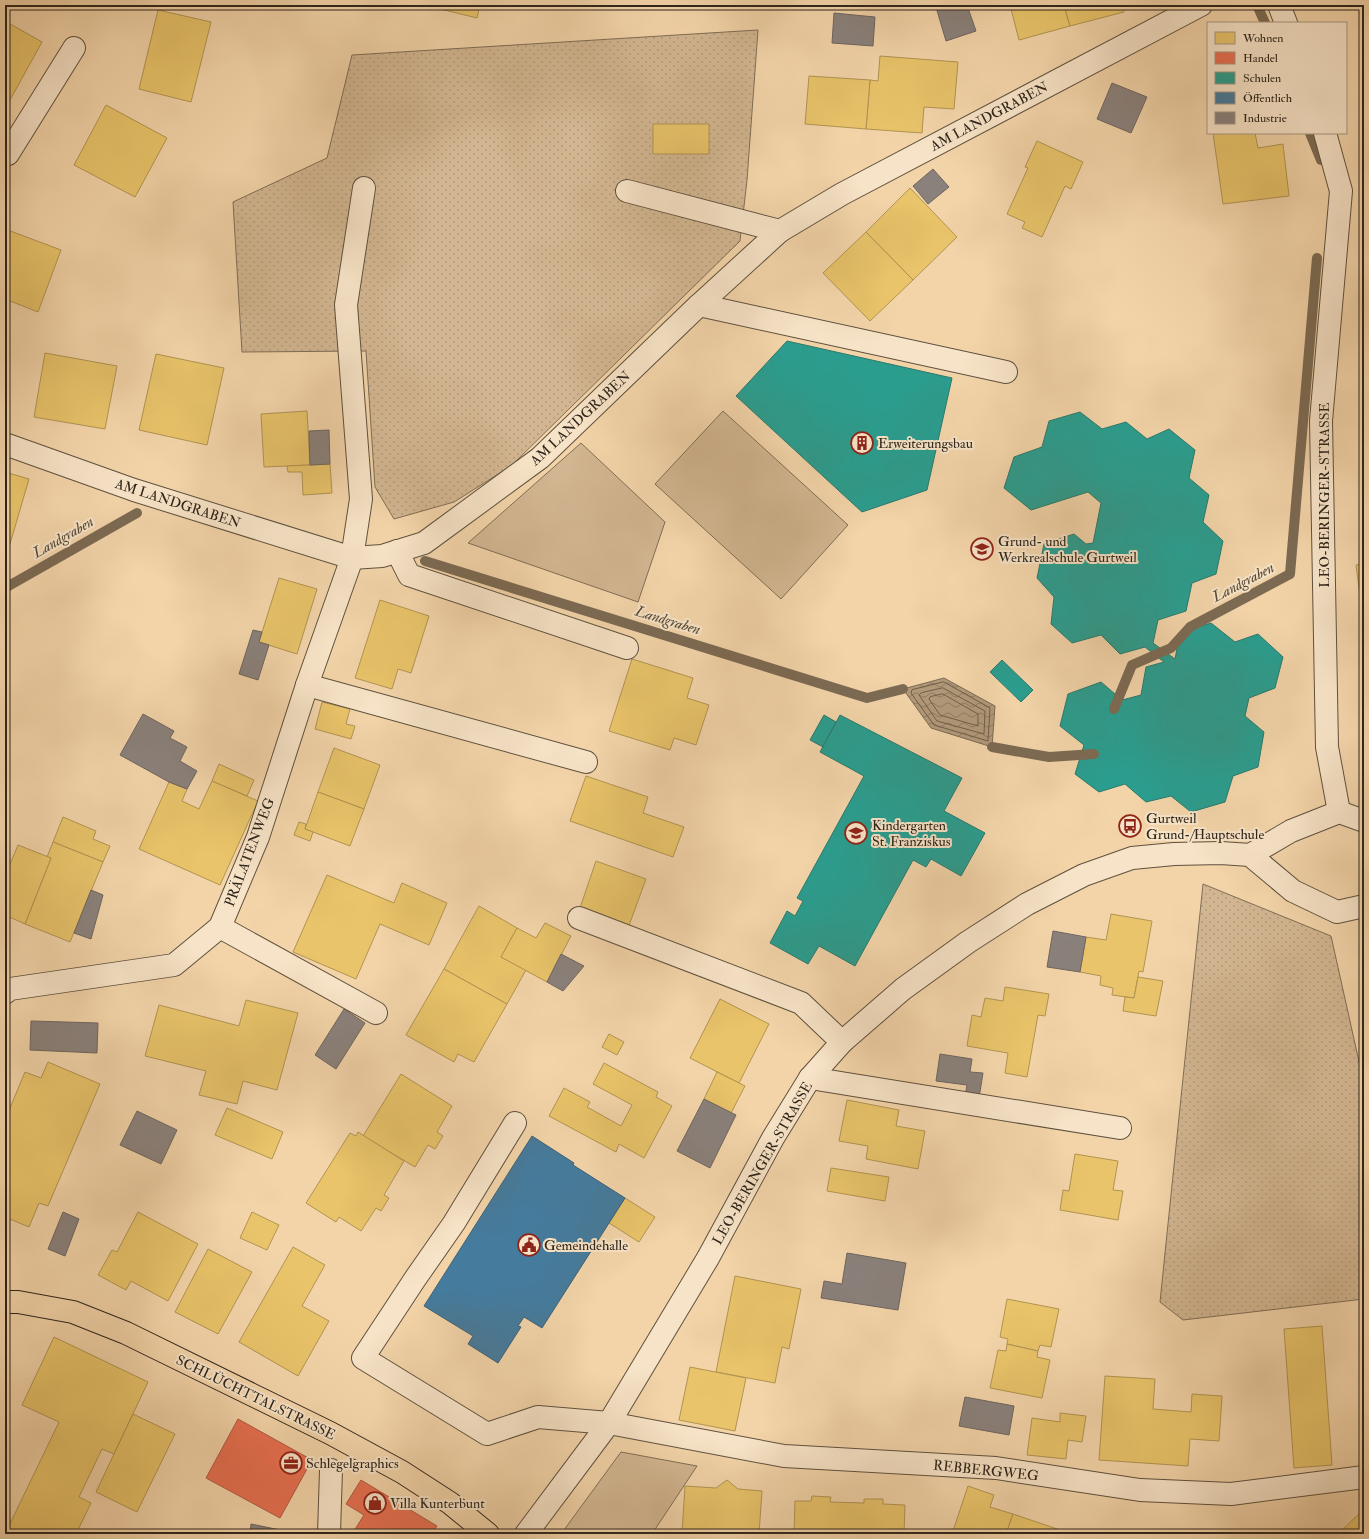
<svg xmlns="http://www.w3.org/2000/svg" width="1369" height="1539" viewBox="0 0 1369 1539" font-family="'IM FELL Double Pica',serif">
<defs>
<pattern id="grass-dots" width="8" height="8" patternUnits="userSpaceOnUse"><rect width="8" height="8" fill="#d2b691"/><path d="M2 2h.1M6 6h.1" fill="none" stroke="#b59c7c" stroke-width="1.8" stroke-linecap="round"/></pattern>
<pattern id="water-waves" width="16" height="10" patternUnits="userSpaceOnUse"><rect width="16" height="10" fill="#b09879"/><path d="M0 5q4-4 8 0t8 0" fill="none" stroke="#907c62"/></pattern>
</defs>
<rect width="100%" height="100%" fill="#f3d4a9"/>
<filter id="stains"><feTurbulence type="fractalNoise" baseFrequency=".005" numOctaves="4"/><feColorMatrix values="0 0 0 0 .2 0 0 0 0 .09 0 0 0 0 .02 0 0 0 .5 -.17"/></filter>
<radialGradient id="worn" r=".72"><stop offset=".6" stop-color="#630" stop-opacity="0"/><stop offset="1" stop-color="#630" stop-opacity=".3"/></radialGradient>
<g fill="url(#grass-dots)" stroke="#806e56">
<polygon points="758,30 747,180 740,241 511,466 454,502 394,519 375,487 366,351 242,352 233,202 327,158 352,55"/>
<polygon points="1203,884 1331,936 1364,1084 1364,1299 1183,1320 1160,1302"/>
</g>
<g fill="#d2b691" stroke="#806e56">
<polygon points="723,411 848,525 781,599 655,484"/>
<polygon points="581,443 665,522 638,602 468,543"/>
<polygon points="621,1452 697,1466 652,1534 561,1534"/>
</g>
<polygon fill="url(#water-waves)" stroke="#7c6a53" points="944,678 995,706 992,747 931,728 903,689"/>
<g fill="#e9c46a" stroke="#b19452">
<polygon points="322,5 339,5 338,9"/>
<polygon points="424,5 480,5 477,18"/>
<polygon points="1010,5 1064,5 1070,26 1019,40"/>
<polygon points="1064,5 1122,5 1124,12 1070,26"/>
<polygon points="158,10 211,22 191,102 139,89"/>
<polygon points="5,21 42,42 5,109"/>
<polygon points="880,56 958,62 954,109 924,107 922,133 866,129 870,80 878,81"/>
<polygon points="809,76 870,80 866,129 805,124"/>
<polygon points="106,105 167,138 135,197 74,165"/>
<rect x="653" y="124" width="56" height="30"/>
<polygon points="1213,133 1255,133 1258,148 1283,144 1289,196 1223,204"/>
<polygon points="1037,141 1083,162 1071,189 1065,186 1042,237 1022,228 1025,222 1007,214 1028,168 1025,167"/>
<polygon points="910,188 957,237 913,280 866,232"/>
<polygon points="5,229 61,250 38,312 5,299"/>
<polygon points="866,232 913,280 870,321 823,273"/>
<polygon points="45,353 117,366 105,429 34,417"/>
<polygon points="156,354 224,368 207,445 139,430"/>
<polygon points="307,411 310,465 264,467 261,414"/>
<polygon points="330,464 332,493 303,495 302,472 288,472 287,466"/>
<polygon points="5,472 29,479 5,561"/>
<polygon points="1364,564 1364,611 1362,611 1356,565"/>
<polygon points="279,578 317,589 297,654 259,642"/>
<polygon points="380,600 429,616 411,673 398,669 392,689 355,678"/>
<polygon points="632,659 693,678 687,698 709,705 696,745 674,738 670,750 609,731"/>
<polygon points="322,702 350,709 346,724 355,726 351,739 315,729"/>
<polygon points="334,748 380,765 364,809 318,792"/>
<polygon points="219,764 254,780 247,796 212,781"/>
<polygon points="586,776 648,797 643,813 684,827 673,857 570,821"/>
<polygon points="212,781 258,801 220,885 139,849 169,782 187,789 182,801 199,809"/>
<polygon points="318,792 364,809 350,846 305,829"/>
<polygon points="63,817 96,831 93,839 110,846 103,862 53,842"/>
<polygon points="299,822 306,824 305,829 313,832 310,841 294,835"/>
<polygon points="53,842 103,862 70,942 25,924 51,858 47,857"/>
<polygon points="18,845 51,858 25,924 5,915 5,876"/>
<polygon points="596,861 646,879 628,928 579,911"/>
<polygon points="327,875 394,903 402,883 447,903 429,945 380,924 356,979 293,952"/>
<polygon points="479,906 517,928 501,957 526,970 507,1004 444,969"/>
<polygon points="1111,914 1152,921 1143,972 1139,971 1134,998 1112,995 1113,988 1100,985 1101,976 1080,972 1086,937 1106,940"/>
<polygon points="545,923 571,936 547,982 501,957 517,928 536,938"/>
<polygon points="444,969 507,1004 474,1062 458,1054 454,1062 406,1035"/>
<polygon points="1138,977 1163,981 1156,1016 1123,1011 1125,997 1134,998"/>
<polygon points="1005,987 1049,994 1045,1016 1038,1015 1027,1077 1005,1073 1008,1053 967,1046 972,1015 981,1017 985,998 1003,1001"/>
<polygon points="720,999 769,1024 739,1083 690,1058"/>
<polygon points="246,1000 298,1013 277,1090 243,1081 237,1104 199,1095 206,1071 145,1056 159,1005 239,1026"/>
<polygon points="609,1034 624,1042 617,1055 602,1047"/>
<polygon points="48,1062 100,1084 48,1206 39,1203 29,1227 5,1217 5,1120 25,1072 41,1078"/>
<polygon points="604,1063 658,1092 656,1097 672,1106 644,1158 619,1144 616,1152 549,1116 564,1088 590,1102 587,1107 621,1126 632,1105 593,1084"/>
<polygon points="717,1072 745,1086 731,1113 704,1099"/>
<polygon points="401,1074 452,1106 437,1132 443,1136 435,1149 428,1145 415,1167 363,1136"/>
<polygon points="847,1100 899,1110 896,1126 925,1131 918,1169 866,1159 868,1146 839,1141"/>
<polygon points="227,1108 283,1132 272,1159 215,1135"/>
<polygon points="358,1132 404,1161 384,1195 389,1198 381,1211 376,1208 361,1231 339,1217 336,1222 306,1203 350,1133 356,1136"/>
<polygon points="1075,1154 1118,1161 1113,1190 1123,1191 1118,1220 1060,1210 1063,1190 1069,1191"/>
<polygon points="831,1168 889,1177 885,1201 827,1191"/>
<polygon points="625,1198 655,1217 639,1242 609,1223"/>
<polygon points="138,1212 198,1244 168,1301 131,1281 126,1290 98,1275 112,1250 117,1252"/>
<polygon points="252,1212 279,1225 267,1250 240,1238"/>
<polygon points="293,1247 325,1265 302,1306 329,1321 298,1376 239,1342"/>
<polygon points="208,1249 252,1272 218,1334 175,1312"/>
<polygon points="735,1276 801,1289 789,1349 782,1347 775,1383 716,1372"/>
<polygon points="1007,1299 1059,1309 1051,1347 1040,1345 1038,1351 1007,1344 1008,1339 1000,1337"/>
<polygon points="1322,1326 1332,1465 1294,1468 1284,1329"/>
<polygon points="54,1337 148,1382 114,1454 102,1449 79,1497 91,1503 76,1534 17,1534 7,1530 59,1422 22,1405"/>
<polygon points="1007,1344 1038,1351 1037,1357 1050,1360 1042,1398 990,1388 998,1350 1006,1351"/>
<polygon points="690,1367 746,1378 735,1431 679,1420"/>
<polygon points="1105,1376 1155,1379 1153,1409 1191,1412 1192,1394 1222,1396 1219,1441 1190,1439 1188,1466 1099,1460"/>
<polygon points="1060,1413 1086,1416 1082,1442 1068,1440 1066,1459 1027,1455 1032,1418 1060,1422"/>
<polygon points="133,1414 175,1434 137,1512 96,1492"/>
<polygon points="727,1480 738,1489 762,1491 759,1534 682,1533 685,1486 716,1488"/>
<polygon points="968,1486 994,1495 990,1507 1013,1514 1006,1534 952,1534"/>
<polygon points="812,1496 831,1497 830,1502 864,1503 864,1499 883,1499 883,1504 905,1505 904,1534 794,1534 795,1501 811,1501"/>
<polygon points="1364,1509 1364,1534 1338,1534"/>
<polygon points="1013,1514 1072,1534 1006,1534"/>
</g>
<g fill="#e76f51" stroke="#b05941">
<polygon points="238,1419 312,1460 280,1518 206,1478"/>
<polygon points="361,1480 437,1526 432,1534 352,1534 364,1515 346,1504"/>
</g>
<g fill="#2a9d8f" stroke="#2b796c">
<polygon points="787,341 952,378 927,490 862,512 736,396"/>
<polygon points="1080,412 1102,429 1126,422 1147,439 1169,429 1195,450 1189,478 1209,495 1203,522 1223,541 1216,574 1192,583 1186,611 1158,620 1153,643 1175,659 1180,633 1211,623 1235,642 1258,634 1283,657 1275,688 1249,698 1245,716 1264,732 1258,767 1233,776 1225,802 1191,812 1171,796 1146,802 1125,784 1099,792 1075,774 1084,745 1060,726 1068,694 1101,682 1122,700 1141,695 1146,667 1164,662 1145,647 1120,654 1101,635 1072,643 1051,624 1054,597 1037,578 1044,544 1074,534 1086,544 1093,543 1101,503 1088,492 1031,510 1004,488 1014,457 1042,447 1049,421"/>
<polygon points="1002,660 1033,690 1021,702 990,672"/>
<polygon points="824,715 836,722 823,747 810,740"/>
<polygon points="840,715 962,778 944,811 985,833 961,876 931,859 926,867 913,860 855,966 819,946 808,964 770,943 787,911 795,916 803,901 797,898 864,776 820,752"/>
</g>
<polygon fill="#457b9d" stroke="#3e6176" points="532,1136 574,1163 573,1165 625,1198 542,1328 524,1317 518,1326 521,1327 498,1363 468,1344 473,1336 424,1306"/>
<g fill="#8a817c" stroke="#6e655f">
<polygon points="940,5 967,5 976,31 946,41 936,7"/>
<polygon points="834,13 875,17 873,46 832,43"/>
<polygon points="1112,83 1147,97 1131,133 1097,119"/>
<polygon points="933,169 949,187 928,204 913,186"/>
<polygon points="329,430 330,464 310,465 309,431"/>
<polygon points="253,630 262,632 259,642 269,645 258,680 239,674"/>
<polygon points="143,714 174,731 170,738 187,747 180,761 197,771 187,789 169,782 120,755"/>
<polygon points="5,815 10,817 5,828"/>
<polygon points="91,890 103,895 91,939 74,933"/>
<polygon points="1053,931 1086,937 1080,972 1047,967"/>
<polygon points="561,954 584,966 563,991 547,982"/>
<polygon points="344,1009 365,1023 336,1069 315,1055"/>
<polygon points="31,1021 98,1023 97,1053 30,1050"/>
<polygon points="940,1054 972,1059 970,1072 983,1073 979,1098 965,1096 967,1085 936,1081"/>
<polygon points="704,1099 736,1115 710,1168 677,1151"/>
<polygon points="137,1111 177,1130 161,1164 120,1145"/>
<polygon points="63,1212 79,1219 65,1256 48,1249"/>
<polygon points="847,1253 906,1263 898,1310 821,1298 824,1281 842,1284"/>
<polygon points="965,1397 1014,1406 1009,1435 959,1426"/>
<polygon points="251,1524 290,1532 289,1534 250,1534"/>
</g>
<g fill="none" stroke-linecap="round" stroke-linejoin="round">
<g stroke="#6f5e4a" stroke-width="1">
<polygon points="944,682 990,708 988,741 934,725 911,693 912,690"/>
<polygon points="943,688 985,711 984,734 937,721 919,695 921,693"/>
<polygon points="943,694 978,714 978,726 940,715 929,699 930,697"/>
</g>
<g stroke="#7c6a53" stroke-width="10">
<polyline points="1257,5 1265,23"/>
<polyline points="1310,133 1321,160"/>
<polyline points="425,561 867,698 903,689"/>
<polyline points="5,588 137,513"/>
<polyline points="1114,709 1132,665 1171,648 1190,627 1290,574 1317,258"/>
<polyline points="992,747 1049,757 1094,754"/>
</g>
<g stroke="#5f513e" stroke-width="24">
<g id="minor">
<polyline points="1279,5 1286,23"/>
<polyline points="1325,133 1341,191 1321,421 1327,747 1339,812"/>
<polyline points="5,152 8,154 74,48"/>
<polyline points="627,191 780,231"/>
<polyline points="699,305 1006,372"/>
<polyline points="5,444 134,490 352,558 382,556 424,543 540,458 699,305 780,231 842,194 1201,5"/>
<polyline points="397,551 409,575 627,648"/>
<polyline points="307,685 586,762"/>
<polyline points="1250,855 1291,831 1339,812 1364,821"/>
<polyline points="579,918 801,1003 842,1042"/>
<polyline points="220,927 376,1013"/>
<polyline points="5,993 10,989 174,965 220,927 258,837 307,685 352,558 361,499 346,305 364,188"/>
<polyline points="810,1078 1120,1128"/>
<polyline points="515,1123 454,1223 415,1279 363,1358 487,1434 538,1417 609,1423 784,1456 996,1468 1140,1490 1231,1494 1364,1477"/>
<polyline points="329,1534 331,1470"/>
<polyline points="526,1534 609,1423 708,1258 773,1138 810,1078 842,1042 903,989 968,942 1027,904 1084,875 1132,858 1174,854 1221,853 1250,855 1293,891 1337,912 1364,906"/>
</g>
</g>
<g stroke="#2e251b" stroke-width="24">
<polyline id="major" points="5,1302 18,1302 73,1312 126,1333 330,1433 402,1472 450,1503 488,1534"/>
</g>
<use href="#minor" stroke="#f7e3c7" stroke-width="22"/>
<use href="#major" stroke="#f3d4a9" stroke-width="22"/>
</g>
<defs>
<g id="building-ring" transform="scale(1.15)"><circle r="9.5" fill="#f7e3c7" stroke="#8f2418" stroke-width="1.5"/><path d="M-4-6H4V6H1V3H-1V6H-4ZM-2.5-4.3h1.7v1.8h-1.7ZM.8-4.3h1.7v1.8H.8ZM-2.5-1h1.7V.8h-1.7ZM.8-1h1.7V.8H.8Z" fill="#8f2418"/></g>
<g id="school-ring" transform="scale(1.15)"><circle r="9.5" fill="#f7e3c7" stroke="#8f2418" stroke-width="1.5"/><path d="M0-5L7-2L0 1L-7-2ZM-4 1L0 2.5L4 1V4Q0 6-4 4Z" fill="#8f2418"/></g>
<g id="bus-ring" transform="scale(1.15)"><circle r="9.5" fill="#f7e3c7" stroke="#8f2418" stroke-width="1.5"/><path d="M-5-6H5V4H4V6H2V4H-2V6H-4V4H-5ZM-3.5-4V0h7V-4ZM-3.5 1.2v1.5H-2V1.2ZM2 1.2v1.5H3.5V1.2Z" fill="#8f2418"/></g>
<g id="civic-ring" transform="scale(1.15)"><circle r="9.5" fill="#f7e3c7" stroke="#8f2418" stroke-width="1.5"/><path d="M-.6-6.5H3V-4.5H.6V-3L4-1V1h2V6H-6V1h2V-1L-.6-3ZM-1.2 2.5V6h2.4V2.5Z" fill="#8f2418"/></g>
<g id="office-ring" transform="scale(1.15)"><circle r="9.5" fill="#f7e3c7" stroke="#8f2418" stroke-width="1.5"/><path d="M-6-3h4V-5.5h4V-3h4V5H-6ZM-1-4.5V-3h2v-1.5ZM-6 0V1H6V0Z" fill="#8f2418"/></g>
<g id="shop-ring" transform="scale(1.15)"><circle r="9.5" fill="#f7e3c7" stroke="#8f2418" stroke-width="1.5"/><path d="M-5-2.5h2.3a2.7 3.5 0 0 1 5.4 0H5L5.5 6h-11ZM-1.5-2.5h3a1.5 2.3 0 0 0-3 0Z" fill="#8f2418"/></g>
</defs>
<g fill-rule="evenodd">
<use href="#building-ring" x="862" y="443"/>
<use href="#school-ring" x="982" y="549"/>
<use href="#bus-ring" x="1130" y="826"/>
<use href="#school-ring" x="856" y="833"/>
<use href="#civic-ring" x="529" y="1245"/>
<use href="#office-ring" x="291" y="1463"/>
<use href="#shop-ring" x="375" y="1503"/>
</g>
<g text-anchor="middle" stroke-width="4" stroke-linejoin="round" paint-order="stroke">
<g font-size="14" fill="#2e251b" stroke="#f7e3c7">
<text transform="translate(989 116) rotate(-28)" y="5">AM LANDGRABEN</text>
<text transform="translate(580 418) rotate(-43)" y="5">AM LANDGRABEN</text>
<text transform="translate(1324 495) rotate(-90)" y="5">LEO-BERINGER-STRASSE</text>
<text transform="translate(178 503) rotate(18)" y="5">AM LANDGRABEN</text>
<text transform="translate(249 852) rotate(-69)" y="5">PRÄLATENWEG</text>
<text transform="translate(762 1163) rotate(-60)" y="5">LEO-BERINGER-STRASSE</text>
<text transform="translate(256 1397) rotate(26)" y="5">SCHLÜCHTTALSTRASSE</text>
<text transform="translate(986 1470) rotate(6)" y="5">REBBERGWEG</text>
</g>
<g font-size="14" fill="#2e251b" stroke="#f7e3c7" text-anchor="start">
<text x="878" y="448">Erweiterungsbau</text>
<text x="998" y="546">Grund- und<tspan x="998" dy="16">Werkrealschule Gurtweil</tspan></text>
<text x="1146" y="823">Gurtweil<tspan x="1146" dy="16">Grund-/Hauptschule</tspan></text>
<text x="872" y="830">Kindergarten<tspan x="872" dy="16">St. Franziskus</tspan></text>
<text x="544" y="1250">Gemeindehalle</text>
<text x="306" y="1468">Schlegelgraphics</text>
<text x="390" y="1508">Villa Kunterbunt</text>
</g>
<g font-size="15" font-style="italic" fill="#554837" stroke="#f7e3c7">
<text transform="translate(63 537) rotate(-30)" y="5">Landgraben</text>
<text transform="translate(1243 582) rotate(-28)" y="5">Landgraben</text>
<text transform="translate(668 620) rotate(17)" y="5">Landgraben</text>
</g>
</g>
<rect width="1369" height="1539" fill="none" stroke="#f3d4a9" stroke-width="20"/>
<rect x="6" y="6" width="1357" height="1527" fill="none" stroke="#2e251b" stroke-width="2"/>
<rect x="10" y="10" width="1349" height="1519" fill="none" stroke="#2e251b"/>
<rect x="1207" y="22" width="140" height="112" fill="#f7e3c7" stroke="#a79782"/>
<rect x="1215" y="32" width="20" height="12" fill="#e9c46a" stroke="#a79782"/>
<text x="1243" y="42" font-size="12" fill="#2e251b">Wohnen</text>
<rect x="1215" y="52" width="20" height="12" fill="#e76f51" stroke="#a79782"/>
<text x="1243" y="62" font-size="12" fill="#2e251b">Handel</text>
<rect x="1215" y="72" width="20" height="12" fill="#2a9d8f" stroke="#a79782"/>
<text x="1243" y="82" font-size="12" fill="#2e251b">Schulen</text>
<rect x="1215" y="92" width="20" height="12" fill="#457b9d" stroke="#a79782"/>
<text x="1243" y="102" font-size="12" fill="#2e251b">Öffentlich</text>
<rect x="1215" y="112" width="20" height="12" fill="#8a817c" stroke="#a79782"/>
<text x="1243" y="122" font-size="12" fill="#2e251b">Industrie</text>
<rect width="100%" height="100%" filter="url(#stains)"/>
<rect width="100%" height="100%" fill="url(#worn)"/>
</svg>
